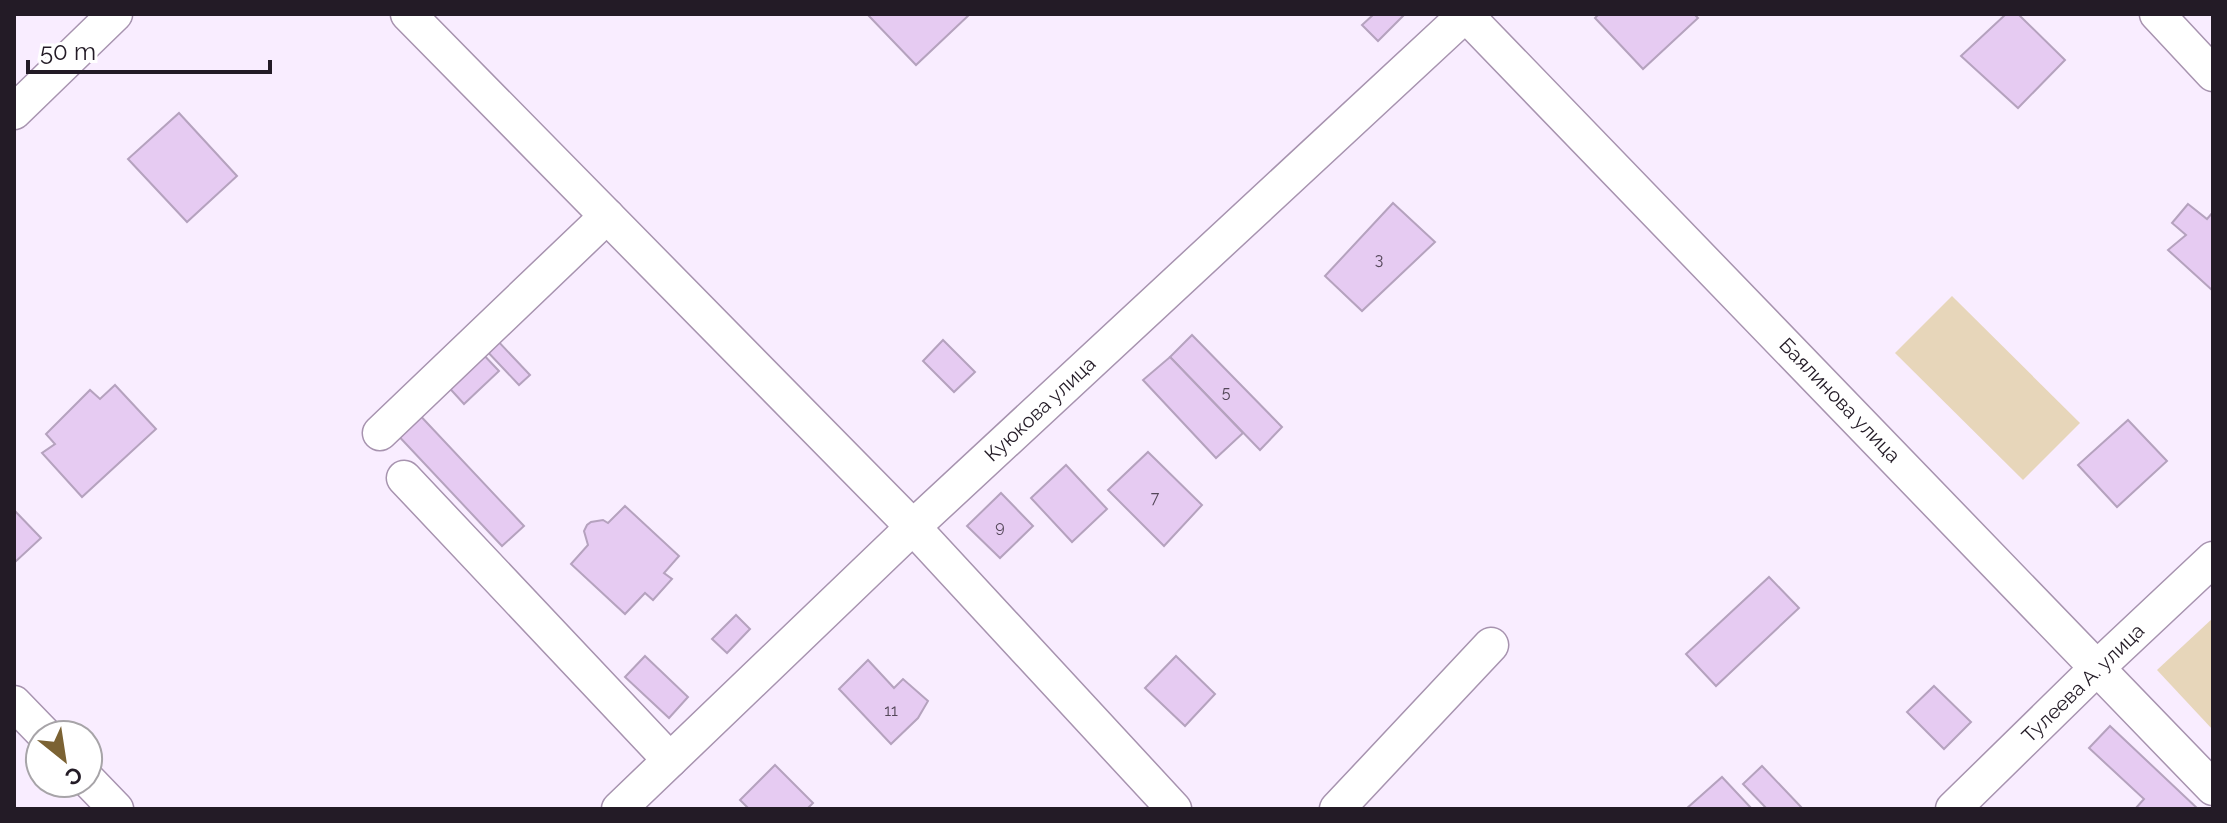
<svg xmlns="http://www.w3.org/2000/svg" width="2227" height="823" viewBox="0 0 2227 823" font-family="Raleway,sans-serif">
<rect width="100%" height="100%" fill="#f9edff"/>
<g fill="#e7d6ba">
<polygon points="1952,296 2080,423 2023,480 1895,353"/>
<polygon points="2213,618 2213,730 2157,670"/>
</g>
<g fill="#e6cbf2" stroke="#b5a2be" stroke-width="2">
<polygon points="867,14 970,14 916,65"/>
<polygon points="1374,14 1405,14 1378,41 1362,25"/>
<polygon points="1599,14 1694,14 1698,18 1643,69 1595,18"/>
<polygon points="2006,14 2018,14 2065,60 2018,108 1961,56"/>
<polygon points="179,113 237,176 187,222 128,159"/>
<polygon points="1393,203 1435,242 1362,311 1325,276"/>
<polygon points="2188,204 2207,219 2213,212 2212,290 2168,250 2186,235 2172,223"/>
<polygon points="1192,335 1282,427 1260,450 1170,357"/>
<polygon points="495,338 530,375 519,385 484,348"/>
<polygon points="943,340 975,372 954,392 923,361"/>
<polygon points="478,349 499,371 464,404 443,381"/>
<polygon points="1170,357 1243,433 1216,458 1143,380"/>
<polygon points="115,385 156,429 82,497 42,453 55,444 46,434 90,390 100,399"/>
<polygon points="414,409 524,526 502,546 392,429"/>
<polygon points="2128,420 2167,461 2117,507 2078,465"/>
<polygon points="1148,452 1202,505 1164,546 1108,490"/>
<polygon points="1066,465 1107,509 1072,542 1031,498"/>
<polygon points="1001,493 1033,526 1000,558 967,526"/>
<polygon points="625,506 679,556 664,573 672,579 653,600 645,593 625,614 571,564 588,545 584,531 587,525 591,522 603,520 608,523"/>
<polygon points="14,510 41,538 14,563"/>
<polygon points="1769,577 1799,608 1716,686 1686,654"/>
<polygon points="736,615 750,629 727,653 712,639"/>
<polygon points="645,656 688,697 669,718 625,677"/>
<polygon points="1176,656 1215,694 1185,726 1145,688"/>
<polygon points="868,660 894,688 903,679 928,701 918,718 891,744 839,689"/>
<polygon points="1934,686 1971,722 1944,749 1907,712"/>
<polygon points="2110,726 2198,809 2135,809 2144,799 2089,748"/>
<polygon points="775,765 813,803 807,809 749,809 740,800"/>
<polygon points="1762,766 1803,809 1767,809 1743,784"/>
<polygon points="1722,777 1752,809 1686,809"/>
</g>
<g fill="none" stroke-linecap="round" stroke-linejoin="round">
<g stroke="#a793af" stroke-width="37">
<g id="minor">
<polyline points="408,14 913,527 1174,809"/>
<polyline points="1465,14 2213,788"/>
<polyline points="2157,14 2213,74"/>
<polyline points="14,112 115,14"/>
<polyline points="380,433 607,216"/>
<polyline points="404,478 670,760"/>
<polyline points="14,703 45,735"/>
<polyline points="88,780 116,809"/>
<polyline points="619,809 913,527 1466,14"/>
<polyline points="1337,809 1491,645"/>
<polyline points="1953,809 2098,667 2213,559"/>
</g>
</g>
<use href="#minor" stroke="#fff" stroke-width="34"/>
</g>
<g text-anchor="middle" stroke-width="8" stroke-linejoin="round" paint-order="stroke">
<g font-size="16" fill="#544759">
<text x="1379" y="265">3</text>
<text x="1226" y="398">5</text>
<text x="1155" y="503">7</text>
<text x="1000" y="532">9</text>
<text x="891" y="716">11</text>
</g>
<g font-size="20" fill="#231b26" stroke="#fff">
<text transform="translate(1840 400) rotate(46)" y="7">Баялинова улица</text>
<text transform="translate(1040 409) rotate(-43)" y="7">Куюкова улица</text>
<text transform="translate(2083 683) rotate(-44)" y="7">Тулеева А. улица</text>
</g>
</g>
<rect width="2227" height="823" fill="none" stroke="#231b26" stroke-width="32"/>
<g transform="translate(64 759) rotate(150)"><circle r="38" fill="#ffffff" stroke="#a7a4a8" stroke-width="2"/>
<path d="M0-6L14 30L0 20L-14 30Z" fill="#7b6233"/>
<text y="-12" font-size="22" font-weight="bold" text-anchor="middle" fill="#231b26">С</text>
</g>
<path d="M28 60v12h242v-12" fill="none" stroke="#231b26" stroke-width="4"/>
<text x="40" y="60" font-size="24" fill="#231b26" stroke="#ffffff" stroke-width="6" paint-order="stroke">50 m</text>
</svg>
